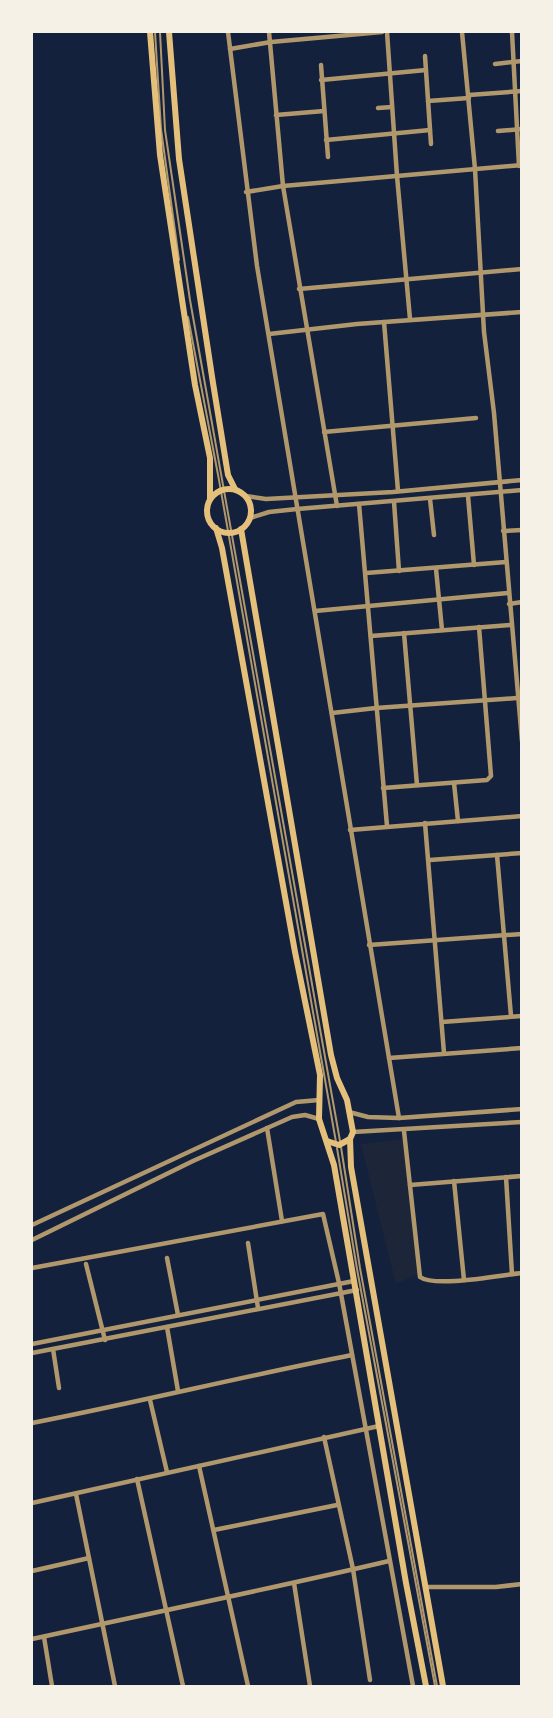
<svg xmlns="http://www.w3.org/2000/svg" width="553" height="1718" viewBox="0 0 553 1718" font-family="'Public Sans',sans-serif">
<rect width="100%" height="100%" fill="#14213d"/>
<polygon fill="#1d2539" points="404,1139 418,1274 396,1284 361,1144"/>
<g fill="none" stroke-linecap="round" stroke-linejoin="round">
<g stroke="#b1986c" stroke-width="2">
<polyline points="155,32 161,129 179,260"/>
<polyline points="160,32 165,130 190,300 340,1141"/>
<polyline points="188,317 219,480 336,1142"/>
<polyline points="341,1147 360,1268 437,1686"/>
<polyline points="337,1148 357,1269 435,1686"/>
</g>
<g stroke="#b1986c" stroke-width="4.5">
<polyline points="228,32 257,266 399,1118"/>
<polyline points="269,32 283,186 337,506"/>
<polyline points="387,32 397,176 410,319"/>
<polyline points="462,32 475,169 484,332 494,413 522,741"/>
<polyline points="512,32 519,166"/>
<polyline points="230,49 271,42 382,32"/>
<polyline points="425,56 431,144"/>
<polyline points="495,64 522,61"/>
<polyline points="321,65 328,157"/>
<polyline points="321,80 426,70"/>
<polyline points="469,95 522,91"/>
<polyline points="428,101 469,98"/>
<polyline points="378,108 392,107"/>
<polyline points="276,115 324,111"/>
<polyline points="498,131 522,129"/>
<polyline points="326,140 430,130"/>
<polyline points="246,192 283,186 522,165"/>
<polyline points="299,289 522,269"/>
<polyline points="384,322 398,491"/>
<polyline points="269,334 357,324 522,312"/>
<polyline points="324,432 476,418"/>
<polyline points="246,496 266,499 393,492 522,480"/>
<polyline points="468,496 474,565"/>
<polyline points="430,499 434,535"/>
<polyline points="394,502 399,571"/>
<polyline points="359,504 387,826"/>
<polyline points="250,518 269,512 297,509 522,490"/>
<polyline points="503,531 522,530"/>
<polyline points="436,569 442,630"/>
<polyline points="366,573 506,562"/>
<polyline points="509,604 522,602"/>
<polyline points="315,611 508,593"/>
<polyline points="404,633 417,785"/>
<polyline points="371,636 511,625"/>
<polyline points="332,713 376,708 517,698"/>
<polyline points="454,783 458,821"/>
<polyline points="383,788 487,780 491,776 479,627"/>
<polyline points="425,823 444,1053"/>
<polyline points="350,830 522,816"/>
<polyline points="497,855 511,1016"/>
<polyline points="430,860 522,853"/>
<polyline points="369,945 522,934"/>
<polyline points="442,1022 522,1016"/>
<polyline points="389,1058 522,1048"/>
<polyline points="349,1112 368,1117 399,1118 522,1109"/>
<polyline points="267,1128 282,1221"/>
<path d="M404,1131L420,1277C435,1288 501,1275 522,1273"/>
<polyline points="353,1132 522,1122"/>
<polyline points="506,1177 512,1274"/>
<polyline points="454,1181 464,1280"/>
<polyline points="410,1185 522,1176"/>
<polyline points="32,1225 296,1102 319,1100"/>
<polyline points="32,1240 193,1161 292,1117 305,1115 319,1119"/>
<polyline points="248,1243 258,1308"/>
<polyline points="167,1258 178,1315"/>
<polyline points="86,1264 105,1340"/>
<polyline points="32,1268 323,1214 339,1283 413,1686"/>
<polyline points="167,1327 178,1391"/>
<polyline points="32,1344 354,1281"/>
<polyline points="53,1349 59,1388"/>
<polyline points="32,1353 357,1290"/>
<polyline points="150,1400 167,1472"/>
<path d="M32,1423C139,1402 245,1376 352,1355"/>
<polyline points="324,1437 353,1569 370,1680"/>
<polyline points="199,1466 248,1686"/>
<polyline points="137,1479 183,1686"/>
<polyline points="76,1494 115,1686"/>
<polyline points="32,1503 379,1426"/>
<polyline points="214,1530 337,1505"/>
<polyline points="32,1571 89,1558"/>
<polyline points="294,1583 310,1686"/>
<polyline points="426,1587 496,1587 522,1584"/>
<polyline points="44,1637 52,1686"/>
<path d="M32,1639C151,1613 270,1589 389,1561"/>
</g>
<g stroke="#e5c07b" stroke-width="6">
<polyline points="150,32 160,155 195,385 210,458 210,499"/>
<polyline points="169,32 179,159 213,383 228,475 235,489"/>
<circle cx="229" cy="511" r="22"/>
<polyline points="216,528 222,548 295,952 320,1075 319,1119 334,1165 406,1583 426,1686"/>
<polyline points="241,529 331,1055 337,1078 347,1100 353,1132 350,1139 351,1167 443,1686"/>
<polyline points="327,1141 339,1145 350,1139"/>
</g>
</g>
<rect width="553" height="1718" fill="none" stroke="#f6f1e7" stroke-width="66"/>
</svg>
